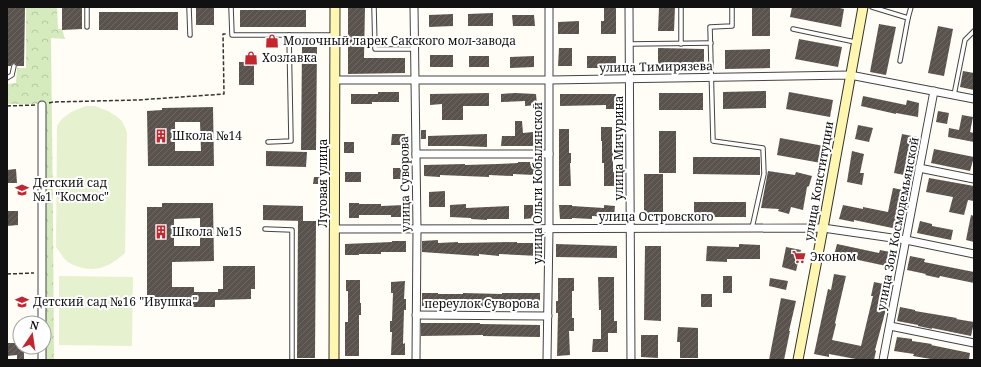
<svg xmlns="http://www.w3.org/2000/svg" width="981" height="367" viewBox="0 0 981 367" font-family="'Noto Serif',serif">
<defs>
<pattern id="park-crowns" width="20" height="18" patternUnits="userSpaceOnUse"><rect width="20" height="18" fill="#d5ebbd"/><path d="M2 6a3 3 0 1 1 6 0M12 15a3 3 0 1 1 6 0" fill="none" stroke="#b6c8a1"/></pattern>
<pattern id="building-hatch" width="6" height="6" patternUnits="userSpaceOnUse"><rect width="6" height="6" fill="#5a524d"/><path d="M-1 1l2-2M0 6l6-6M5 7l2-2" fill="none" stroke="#6d6662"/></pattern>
</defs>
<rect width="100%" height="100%" fill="#fffdf5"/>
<polygon fill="url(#park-crowns)" points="26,7 57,7 58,29 62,29 65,39 51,38 53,221 54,359 45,359 43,104 7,104 7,84 16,83 17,68 26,68"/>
<g fill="#e6f2cf">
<path d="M86,106H95L108,111L116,116L122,121L127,132L125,253C113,264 99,272 83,268C78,267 72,265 68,262C63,258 60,252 56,247L57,126C64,114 73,111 86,106Z"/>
<polygon points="59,276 133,277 132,346 59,345"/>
</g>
<g fill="url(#building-hatch)" fill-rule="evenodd">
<polygon points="7,7 25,7 24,66 17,66 16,64 14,63 12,64 11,66 7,66"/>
<polygon points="62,7 82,7 82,29 62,30"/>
<rect x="196" y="7" width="18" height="18"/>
<polygon points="348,7 365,7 364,58 405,58 405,73 348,74"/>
<polygon points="604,7 616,7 616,34 601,34 601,21 604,21"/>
<polygon points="659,7 675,7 674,31 658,31"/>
<rect x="752" y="7" width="18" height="29"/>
<polygon points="792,7 835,7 844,9 841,27 790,17"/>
<rect x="240" y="10" width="66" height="17"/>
<rect x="99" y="12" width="79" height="18"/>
<polygon points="493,13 493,26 468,26 468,14"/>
<polygon points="453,14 453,26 429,27 429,15"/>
<polygon points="512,15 534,15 535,26 513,26"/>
<polygon points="579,21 579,34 558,34 558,22"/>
<polygon points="879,24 896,27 886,75 870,72"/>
<polygon points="938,26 953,29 944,76 928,73"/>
<polygon points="799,39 842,47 838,67 795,59"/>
<polygon points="302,47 317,47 316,150 301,150"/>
<polygon points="559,48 572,48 572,66 558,66"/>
<polygon points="658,48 704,49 704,68 658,68"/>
<polygon points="770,49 770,68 725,69 725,50"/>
<rect x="430" y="55" width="23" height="12"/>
<rect x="469" y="56" width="20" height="11"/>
<polygon points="534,56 534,67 510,68 510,57"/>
<rect x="587" y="56" width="29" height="12"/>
<rect x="239" y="62" width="15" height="23"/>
<polygon points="963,71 974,73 974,90 960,87"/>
<polygon points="766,91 766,108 723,109 723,92"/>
<polygon points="378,92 399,92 399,102 372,102 372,104 351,104 351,94 378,94"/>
<polygon points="789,92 833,100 830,117 786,109"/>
<polygon points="489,93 489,106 463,106 463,120 442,120 442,104 430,105 430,94"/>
<polygon points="515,93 536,94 537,105 525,106 525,101 501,102 501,94"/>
<rect x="659" y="93" width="44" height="17"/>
<polygon points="560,94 616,94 616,109 606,109 606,105 560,106"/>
<polygon points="863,96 906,105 907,100 919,103 918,117 896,113 896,114 861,106"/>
<path d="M213,107L214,166H148L147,111L162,110V108ZM175,122H200L201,151H175Z"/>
<polygon points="938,111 949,113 947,124 936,122"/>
<polygon points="962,115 973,117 970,132 974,133 974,142 948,137 949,128 959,130"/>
<polygon points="515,121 522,121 523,133 533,132 534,146 501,146 502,136 515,136"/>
<polygon points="858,125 873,128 869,142 855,139"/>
<polygon points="601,127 612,127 612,149 613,149 613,172 615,172 615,186 604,186 604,163 602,163 602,141 601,141"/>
<polygon points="559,129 569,129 569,153 571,153 571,163 570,163 571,186 559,186"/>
<rect x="421" y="130" width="5" height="9"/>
<rect x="659" y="131" width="17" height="42"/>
<polygon points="392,134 405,134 405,145 391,145"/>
<polygon points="487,134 487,147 461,146 428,146 428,136"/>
<polygon points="902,134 917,137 911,162 912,162 909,176 894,173"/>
<polygon points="780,138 824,146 821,163 777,155"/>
<rect x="344" y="142" width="10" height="11"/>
<polygon points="934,149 974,157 970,171 931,163"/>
<polygon points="266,151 307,152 306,167 266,166"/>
<polygon points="852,151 864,154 860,173 864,173 862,185 847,182"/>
<polygon points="693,157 760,157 760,175 693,174"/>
<polygon points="518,162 534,162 534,175 513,174 513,176 489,175 489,177 440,175 440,177 424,176 424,165 465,164 465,165 497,164 518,163"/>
<rect x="393" y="168" width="14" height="11"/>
<polygon points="16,169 17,183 7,183 7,170"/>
<polygon points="768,171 795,175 796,172 812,176 809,186 807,187 803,210 791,207 789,214 778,211 779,209 761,208"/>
<rect x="345" y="172" width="16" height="10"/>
<rect x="644" y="174" width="19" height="45"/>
<polygon points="314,177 321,177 321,184 313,184"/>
<polygon points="929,178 974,186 974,201 968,200 964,215 949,212 953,197 926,192"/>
<polygon points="893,188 908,191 897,229 854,220 854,222 839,219 843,205 863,209 863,207 888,212"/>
<polygon points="445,191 445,207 429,207 429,192"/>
<rect x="694" y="202" width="52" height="15"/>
<path d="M162,203H213L214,261L172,262V287H194V292H218V289H223V266H255V289H251V299L215,300V307H178V304H147V207H162ZM200,218V246H174V219Z"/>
<polygon points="349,203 359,203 359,204 381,204 381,206 405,205 405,217 391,217 391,215 359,215 359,218 349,218"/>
<polygon points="466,204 466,208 509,206 509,219 487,219 487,220 471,219 471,218 450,217 450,205"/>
<polygon points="263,205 303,206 303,221 263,220"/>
<polygon points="524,205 538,205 538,215 535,215 535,218 524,219"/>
<polygon points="559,205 572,205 572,206 604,208 604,205 615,206 614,217 592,216 592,219 572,218 572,219 560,219"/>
<polygon points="7,211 18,211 18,225 7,226"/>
<polygon points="971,215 974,216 974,242 966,240"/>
<polygon points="298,221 316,221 315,358 297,358"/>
<polygon points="920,221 932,224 932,226 953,230 951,240 917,233"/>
<polygon points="438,240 438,243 458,242 458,243 517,242 517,243 539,243 539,256 499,254 499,256 479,254 479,256 422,252 422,241"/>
<polygon points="392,241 406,241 406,252 381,252 381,254 359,254 359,255 345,255 345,244 392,242"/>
<polygon points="556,244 617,246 617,258 556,257"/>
<polygon points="739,244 760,245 760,259 727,259 727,262 706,261 707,246 739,247"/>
<polygon points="837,244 879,253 880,250 895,253 891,267 849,258 848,261 833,259"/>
<polygon points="645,246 661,246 661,321 644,320"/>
<polygon points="786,247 801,250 796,271 782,267"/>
<polygon points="910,256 925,259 924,262 974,272 974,283 940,276 939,278 925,275 926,274 907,270"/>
<polygon points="834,274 846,276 835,323 836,324 832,340 861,346 873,296 871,296 874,282 889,285 883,308 886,309 875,350 876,351 874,360 861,360 829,354 829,357 814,354 828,289 831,290"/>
<rect x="723" y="276" width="9" height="17"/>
<polygon points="598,277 614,277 614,321 617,321 617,333 608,333 608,352 592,352 593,339 601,339 601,310 599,310"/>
<polygon points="558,278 574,278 574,291 572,291 572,318 574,318 574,331 569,331 570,355 557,356 558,313 556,313 556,301 558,301"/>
<polygon points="770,278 788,281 786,290 769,286"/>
<polygon points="346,280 360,280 360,303 361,303 361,315 359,315 359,356 345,356 345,322 348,322 348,291 346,291"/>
<polygon points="405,281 404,299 406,299 406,310 404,310 403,344 405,343 405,355 391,355 392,332 390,332 390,321 392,321 393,293 391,293 391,282"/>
<polygon points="422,293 438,293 438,294 463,294 463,293 502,294 502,293 540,293 540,305 498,305 498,307 457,306 457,307 441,307 441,306 422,306"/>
<rect x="701" y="294" width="11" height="13"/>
<polygon points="781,298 796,301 789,331 790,331 784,360 769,360"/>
<polygon points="900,307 915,310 915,311 957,318 956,319 974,322 971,336 932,328 932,329 918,326 918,325 897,321"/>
<polygon points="421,323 480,323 480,324 540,325 540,337 483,336 483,335 421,336"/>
<polygon points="678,327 698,328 698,358 680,358 680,342 677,342"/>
<polygon points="641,335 658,335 658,358 641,357"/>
<polygon points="897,337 912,339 912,341 932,344 931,345 970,353 969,360 931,360 931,359 913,356 914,354 894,351"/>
<polygon points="7,343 18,343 18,349 24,349 24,360 17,360 17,355 7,356"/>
</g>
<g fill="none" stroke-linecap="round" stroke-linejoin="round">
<g stroke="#444" stroke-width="5.5">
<g id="lane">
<polyline points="87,7 87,27"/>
<polyline points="189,7 190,35"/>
<polyline points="231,7 232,35 289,35"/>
<polyline points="374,7 375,49 414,49"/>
<polyline points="681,7 681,44"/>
<polyline points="732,7 732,26 710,27 713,141 763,148 764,174 752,228"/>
<polyline points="872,7 908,18 911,7"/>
<polyline points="793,29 855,42"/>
<polyline points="630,44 711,43"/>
<polyline points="900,61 908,18"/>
<polyline points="7,78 12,75 14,66"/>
<polyline points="954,95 965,40 974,31"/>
<polyline points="268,142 291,141 289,35 335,35"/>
<polyline points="265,229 292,230 292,360"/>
</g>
</g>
<g stroke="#444" stroke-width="9">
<g id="street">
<polyline points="414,7 417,229 416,360"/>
<polyline points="629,7 631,360"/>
<polyline points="336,80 550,80 850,75 974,99"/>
<polyline points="42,105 42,323"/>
<polyline points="416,154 549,154"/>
<polyline points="919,168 974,179"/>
<polyline points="335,229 823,228 906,240 974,254"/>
<polyline points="416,315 548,316"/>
<polyline points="890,326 974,343"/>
<polyline points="42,347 42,360"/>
<polyline points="547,360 549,229 549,7"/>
<polyline points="883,360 934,91"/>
</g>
</g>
<g stroke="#333" stroke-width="11">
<g id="secondary">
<polyline points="334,360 335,7"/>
<polyline points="798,360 823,228 863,7"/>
</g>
</g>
<g stroke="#333" stroke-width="1.5" stroke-dasharray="4 2" stroke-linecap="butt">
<polyline points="49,103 53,102 138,100 224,94 223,34 226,34"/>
<polyline points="7,106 35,105"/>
<polyline points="7,274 34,273"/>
</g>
<use href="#lane" stroke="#fff" stroke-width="3.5"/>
<use href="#street" stroke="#fff" stroke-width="7"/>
<use href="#secondary" stroke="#fff6b0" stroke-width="9"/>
</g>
<defs>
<g id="shop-bare" transform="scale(1.08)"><path d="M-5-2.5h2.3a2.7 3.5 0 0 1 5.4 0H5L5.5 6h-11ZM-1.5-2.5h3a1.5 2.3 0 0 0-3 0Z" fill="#c4262e" stroke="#fff" stroke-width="2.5" paint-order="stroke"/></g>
<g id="building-bare" transform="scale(1.08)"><path d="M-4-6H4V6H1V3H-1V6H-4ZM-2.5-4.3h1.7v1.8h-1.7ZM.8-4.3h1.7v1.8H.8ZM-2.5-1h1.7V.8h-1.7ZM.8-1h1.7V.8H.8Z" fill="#c4262e" stroke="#fff" stroke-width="2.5" paint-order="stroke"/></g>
<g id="school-bare" transform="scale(1.08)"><path d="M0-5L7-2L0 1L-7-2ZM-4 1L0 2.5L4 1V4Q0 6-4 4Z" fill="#c4262e" stroke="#fff" stroke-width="2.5" paint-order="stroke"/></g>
<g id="supermarket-bare" transform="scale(1.08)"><path d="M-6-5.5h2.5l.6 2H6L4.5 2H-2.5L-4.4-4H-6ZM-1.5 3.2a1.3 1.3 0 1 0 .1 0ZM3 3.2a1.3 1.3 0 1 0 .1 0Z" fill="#c4262e" stroke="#fff" stroke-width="2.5" paint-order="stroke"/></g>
</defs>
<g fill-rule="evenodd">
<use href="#shop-bare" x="272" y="41"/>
<use href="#shop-bare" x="251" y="58"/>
<use href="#building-bare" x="161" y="136"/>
<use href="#school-bare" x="22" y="190"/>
<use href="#building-bare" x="161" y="232"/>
<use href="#supermarket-bare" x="799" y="257"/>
<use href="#school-bare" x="22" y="302"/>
</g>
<g text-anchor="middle" stroke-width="4" stroke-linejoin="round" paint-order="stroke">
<g font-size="12" fill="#111" stroke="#fff" text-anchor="start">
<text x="283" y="45">Молочный ларек Сакского мол-завода</text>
<text x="262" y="62">Хозлавка</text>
<text x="172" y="140">Школа №14</text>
<text x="33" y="187">Детский сад<tspan x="33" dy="14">№1 "Космос"</tspan></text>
<text x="172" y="236">Школа №15</text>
<text x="810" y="261">Эконом</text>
<text x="33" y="306">Детский сад №16 "Ивушка"</text>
</g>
<g font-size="12" fill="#111" stroke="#fff">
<text transform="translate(656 67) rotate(-1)" y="4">улица Тимирязева</text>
<text transform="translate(619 148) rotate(-90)" y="4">улица Мичурина</text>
<text transform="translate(819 181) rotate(-80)" y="4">улица Конституции</text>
<text transform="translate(323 183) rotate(-90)" y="4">Луговая улица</text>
<text transform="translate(538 183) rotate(-90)" y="4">улица Ольги Кобылянской</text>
<text transform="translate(405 184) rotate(-91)" y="4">улица Суворова</text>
<text x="656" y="221">улица Островского</text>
<text transform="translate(898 224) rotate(-79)" y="4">улица Зои Космодемьянской</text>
<text x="482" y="308">переулок Суворова</text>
</g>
</g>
<rect width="981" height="367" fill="none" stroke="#111111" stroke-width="16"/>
<g transform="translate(32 335) rotate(13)"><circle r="19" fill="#ffffff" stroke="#a0a0a0"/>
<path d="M0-3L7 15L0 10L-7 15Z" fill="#c4262e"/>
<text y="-6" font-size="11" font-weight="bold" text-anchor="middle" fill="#111111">N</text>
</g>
</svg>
